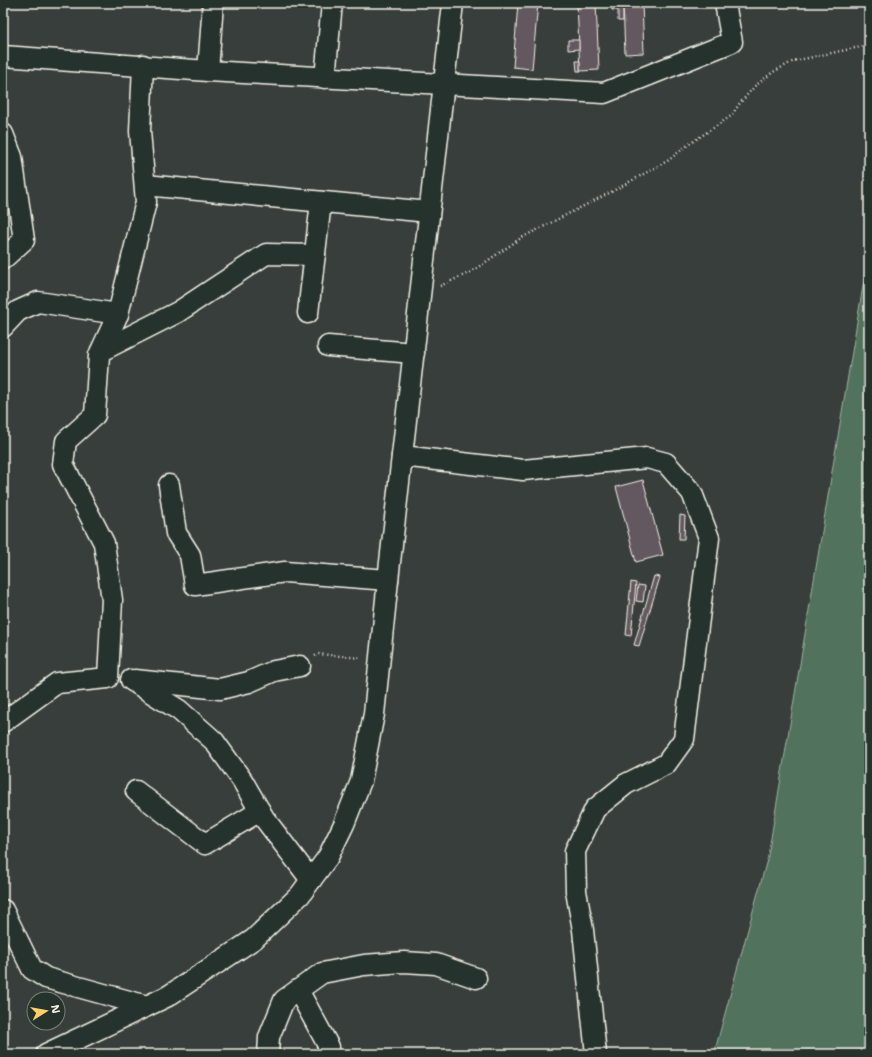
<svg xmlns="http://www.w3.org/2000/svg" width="872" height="1057" viewBox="0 0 872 1057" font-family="'Shantell Sans',sans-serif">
<rect width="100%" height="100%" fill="#383e3c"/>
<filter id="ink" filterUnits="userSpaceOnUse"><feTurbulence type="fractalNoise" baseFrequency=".025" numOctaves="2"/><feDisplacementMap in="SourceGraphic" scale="8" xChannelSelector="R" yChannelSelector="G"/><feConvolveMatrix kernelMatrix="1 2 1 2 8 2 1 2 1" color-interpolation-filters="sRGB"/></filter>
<g filter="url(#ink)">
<polygon fill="#51725c" stroke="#a2b2a2" points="869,250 869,1054 714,1054 768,856"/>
<g fill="#63595e" stroke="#f4f1e8">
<polygon points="518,3 538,3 532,69 513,67"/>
<polygon points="577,3 596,3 599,70 580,71"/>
<polygon points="612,3 623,3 623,21 618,21 618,10 612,10"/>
<polygon points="623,3 642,3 644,53 625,54"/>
<polygon points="568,40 579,40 579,49 568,50"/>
<polygon points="576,61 580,61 580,71 577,71"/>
<polygon points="643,480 663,555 636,562 616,487"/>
<polygon points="680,515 685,516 684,539 679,539"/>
<polygon points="654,576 660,577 639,646 634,645"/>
<polygon points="631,582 636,583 631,636 626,635"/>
<polygon points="638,585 645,586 643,602 636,601"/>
</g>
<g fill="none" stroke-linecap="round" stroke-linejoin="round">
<g stroke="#f4f1e8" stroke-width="23">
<g id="minor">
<polyline points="3,56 208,71 604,93 732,42 725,3"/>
<polyline points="208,71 213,3"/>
<polyline points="325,78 332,3"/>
<polyline points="3,134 12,157 24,240 3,259"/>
<polyline points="145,185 429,212"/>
<polyline points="308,313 321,202"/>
<polyline points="3,327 18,311 38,302 118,314"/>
<polyline points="328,346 414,353"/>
<polyline points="101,351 178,312 266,254 315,255"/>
<polyline points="402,456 523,470 647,458 666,463 692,493 709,538 684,739 666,764 626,784 595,809 575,851 576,891 583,930 596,1054"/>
<polyline points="169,485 176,533 190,555 195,585 285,572 388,580"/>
<polyline points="131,680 179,710 214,741 242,780 264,818 311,880"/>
<polyline points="135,680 220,689 249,682 274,671 300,666"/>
<polyline points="3,722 57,683 108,678 112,600 104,543 63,464 66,441 95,415 99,355 118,314 146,202 140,131 143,65"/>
<polyline points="136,791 205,844 260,811"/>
<polyline points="3,910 32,969 46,978 147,1006"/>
<polyline points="298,990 329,1047 328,1054"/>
<polyline points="46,1054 168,996 254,939 300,895 328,857 344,824 361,781 374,714 388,580 453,3"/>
<polyline points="268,1054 269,1037 284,1000 322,973 364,965 404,962 436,964 476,978"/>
</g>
</g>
<g stroke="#f4f1e8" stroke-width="2.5" stroke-dasharray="1 3" stroke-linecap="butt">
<polyline points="440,286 471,272 521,238 613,191 669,160 685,147 731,116 740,103 755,86 773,72 794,61 869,45"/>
<polyline points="315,656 318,654 362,658"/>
</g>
<use href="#minor" stroke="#26332d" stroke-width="20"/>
</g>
</g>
<rect width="872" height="1057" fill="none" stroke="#26332d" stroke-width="16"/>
<rect x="8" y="8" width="856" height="1041" fill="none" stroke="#f4f1e8" stroke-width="1.5" filter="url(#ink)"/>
<g transform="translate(46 1011) rotate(79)"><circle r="19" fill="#26332d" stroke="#787f78"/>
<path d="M0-3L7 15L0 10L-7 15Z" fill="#ffd166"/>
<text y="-6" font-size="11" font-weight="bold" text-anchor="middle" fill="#f4f1e8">N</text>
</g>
</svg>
